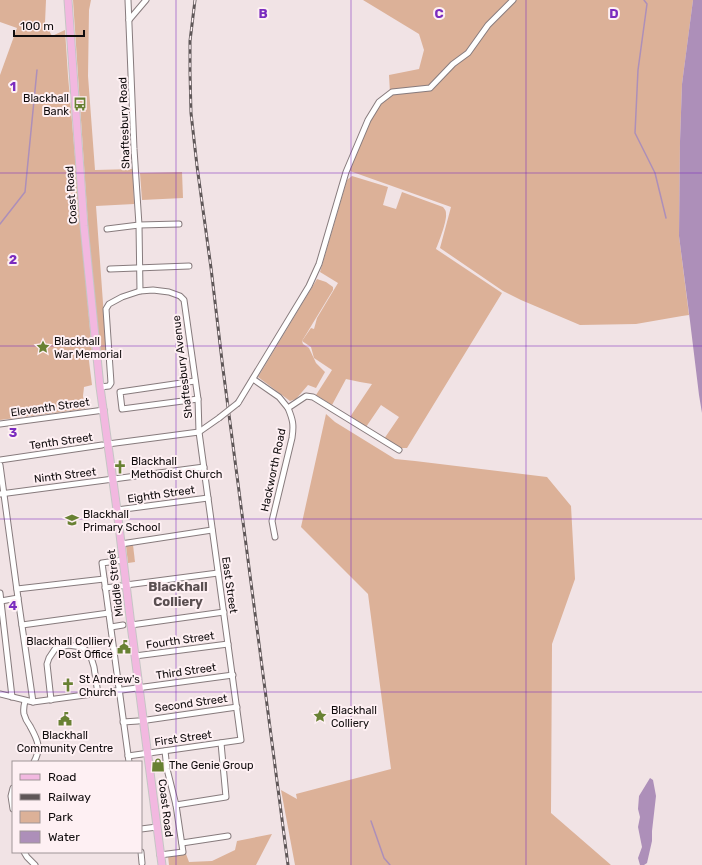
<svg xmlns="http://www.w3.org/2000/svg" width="702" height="865" viewBox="0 0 702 865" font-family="Rubik,sans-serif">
<rect width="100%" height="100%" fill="#f1e3e5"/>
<g fill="#dcb198">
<polygon points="0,0 46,0 45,23 52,36 65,30 68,76 92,352 88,353 92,385 84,387 83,396 85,409 0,420 0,75 17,28 0,22"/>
<polygon points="73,0 91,0 89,10 88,76 95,170 133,169 134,204 96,206 103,303 106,355 101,355 91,270"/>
<polygon points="363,0 693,0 682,84 680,141 679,236 689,315 682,316 636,324 580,325 521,300 503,291 440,248 451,207 347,170 379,102 390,93 389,75 419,69 424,50 419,34"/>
<polygon points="182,172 183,198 142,200 140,173"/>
<path d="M352,176L388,187L383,205L396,209L402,192L443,207C445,210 446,210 446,214C447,221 439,242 436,249L502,293L407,448H398L384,439L399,417L381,405L366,427L350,417L372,384L360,382L346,379L332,405L316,395L332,370L314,358L311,347L302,341L311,328L314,329L317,318L338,283L320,272L347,180Z"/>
<polygon points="317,279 326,282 333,287 333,290 302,341 303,344 309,348 316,363 325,372 316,388 308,385 296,399 290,401 258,377"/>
<polygon points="326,414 335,422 395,459 415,461 547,477 571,506 575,579 552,644 551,813 611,865 295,865 281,790 297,799 296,794 391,769 368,594 301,527"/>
<polygon points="133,545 135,562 128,563 126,546"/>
<polygon points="272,834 256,865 169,865 168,856 186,854 189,862 212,861 235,850 237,841"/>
</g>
<g fill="#ad8fb9">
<polygon points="693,0 702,0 702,413 699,395 690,321 679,236 680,141 682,84"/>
<polygon points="650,778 653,780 656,796 652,831 652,841 647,863 644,865 640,865 638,858 642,847 638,827 640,817 638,809 639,796"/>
</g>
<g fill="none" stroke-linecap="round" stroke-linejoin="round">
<g stroke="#ad8fb9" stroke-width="1.5">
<polyline points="644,0 647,4 638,70 635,133 655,173 666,218"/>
<polyline points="0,224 25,192 37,70"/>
<polyline points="371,821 384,858 390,865"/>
</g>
<g stroke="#877b7d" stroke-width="7">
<g id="minor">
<polyline points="128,0 134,149 139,225 140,291"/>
<polyline points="129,20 146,0"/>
<polyline points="107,229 139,225 179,224"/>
<polyline points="110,269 189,266"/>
<polyline points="253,379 279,397 288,408 306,396 313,397 334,410 399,450"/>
<polyline points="195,381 120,392 122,409 198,399"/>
<polyline points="100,387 109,386 111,383 106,309 109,304 122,297 140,291 153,290 169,292 180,296 184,300 198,399 199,432 241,740 128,756"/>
<polyline points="238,403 309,286 319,264 346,172 368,120 379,102 392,92 430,88 453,64 468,53 488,25 513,0"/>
<polyline points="0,424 104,410"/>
<polyline points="108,444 199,432 219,418"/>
<polyline points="0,460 102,445"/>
<polyline points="0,465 18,598 33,702"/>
<polyline points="0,494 204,467"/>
<polyline points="117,510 208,498"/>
<path d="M275,537L272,521L292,438C294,425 293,420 288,408"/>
<polyline points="121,544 212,530"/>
<polyline points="123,560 102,563 129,762"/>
<polyline points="126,585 218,573"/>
<polyline points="105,588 121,586"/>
<polyline points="17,589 104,579"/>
<polyline points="0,593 12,697"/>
<polyline points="1,601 18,598"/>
<polyline points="22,625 109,613"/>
<polyline points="131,625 224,612"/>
<polyline points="111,627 123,625"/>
<polyline points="135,656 228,644"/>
<polyline points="0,694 33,702 233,675"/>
<polyline points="51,700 47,664 49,658 55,649 68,645 82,647 90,654 94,667 98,694"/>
<path d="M25,701C24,705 23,709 24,714C25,718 27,722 30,726C37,739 42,747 34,762"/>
<polyline points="147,720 237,707"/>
<polyline points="123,722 138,721"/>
<polyline points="13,788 11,796 13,809"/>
<polyline points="176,805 226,797 221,743"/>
<polyline points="141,829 157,827"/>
<polyline points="182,843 228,836"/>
<polyline points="24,852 27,857 35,865"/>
<polyline points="141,852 142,863"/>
<polyline points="160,855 183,852 176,805 167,769 165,751"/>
</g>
</g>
<g stroke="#c6c5c5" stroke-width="9">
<polyline id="major" points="68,0 84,226 100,387 117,510 131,625 162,865"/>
</g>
<use href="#minor" stroke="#fff" stroke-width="5"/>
<use href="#major" stroke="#f2b8e0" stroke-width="7"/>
<g stroke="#5f5758" stroke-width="3">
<polyline id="rail" points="195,0 190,41 190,72 191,113 197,166 211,268 223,369 288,865"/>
</g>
<use href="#rail" stroke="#fef0f3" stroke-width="1.5" stroke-dasharray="4.5" stroke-linecap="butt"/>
<g stroke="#877b7d" stroke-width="7" stroke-linecap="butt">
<polyline id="minor-bridge" points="219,418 238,403"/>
</g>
<use href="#minor-bridge" stroke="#fff" stroke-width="5"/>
</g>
<path fill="none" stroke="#7b2cbf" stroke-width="1" stroke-opacity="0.55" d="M176,0V865M351,0V865M526,0V865M0,173H702M0,346H702M0,519H702M0,692H702"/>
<defs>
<g id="bus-bare" transform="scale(1.08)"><path d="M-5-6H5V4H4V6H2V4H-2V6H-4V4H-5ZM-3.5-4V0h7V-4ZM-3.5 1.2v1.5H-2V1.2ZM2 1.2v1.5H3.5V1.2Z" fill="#688133" stroke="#fef0f3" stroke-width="2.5" paint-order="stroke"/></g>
<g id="sight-bare" transform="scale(1.08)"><path d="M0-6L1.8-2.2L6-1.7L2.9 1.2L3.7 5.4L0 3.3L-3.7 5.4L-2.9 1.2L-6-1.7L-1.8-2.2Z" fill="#688133" stroke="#fef0f3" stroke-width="2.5" paint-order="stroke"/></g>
<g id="church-bare" transform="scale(1.08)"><path d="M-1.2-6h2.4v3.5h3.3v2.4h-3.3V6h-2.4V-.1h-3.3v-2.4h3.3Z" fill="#688133" stroke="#fef0f3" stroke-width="2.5" paint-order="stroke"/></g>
<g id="school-bare" transform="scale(1.08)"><path d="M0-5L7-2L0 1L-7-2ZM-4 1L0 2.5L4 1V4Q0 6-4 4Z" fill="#688133" stroke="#fef0f3" stroke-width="2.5" paint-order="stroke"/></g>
<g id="civic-bare" transform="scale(1.08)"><path d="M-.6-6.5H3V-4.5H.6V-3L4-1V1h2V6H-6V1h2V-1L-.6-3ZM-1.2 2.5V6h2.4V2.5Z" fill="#688133" stroke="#fef0f3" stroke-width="2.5" paint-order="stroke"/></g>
<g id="shop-bare" transform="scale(1.08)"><path d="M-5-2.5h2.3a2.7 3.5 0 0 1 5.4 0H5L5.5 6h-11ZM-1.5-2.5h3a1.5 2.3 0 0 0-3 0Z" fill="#688133" stroke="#fef0f3" stroke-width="2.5" paint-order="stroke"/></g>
</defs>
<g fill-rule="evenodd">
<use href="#bus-bare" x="80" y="104"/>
<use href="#sight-bare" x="43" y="347"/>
<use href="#church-bare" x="120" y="467"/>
<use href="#school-bare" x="72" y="520"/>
<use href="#civic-bare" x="124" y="647"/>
<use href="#church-bare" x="68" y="685"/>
<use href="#sight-bare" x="320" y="716"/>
<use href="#civic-bare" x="65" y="719"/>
<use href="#shop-bare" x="158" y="765"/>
</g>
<g text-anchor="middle" stroke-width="4" stroke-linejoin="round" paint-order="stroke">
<g font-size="11" fill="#100c0d" stroke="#fef0f3" text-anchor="start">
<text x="69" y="102" text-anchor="end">Blackhall<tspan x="69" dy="13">Bank</tspan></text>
<text x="54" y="345">Blackhall<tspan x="54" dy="13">War Memorial</tspan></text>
<text x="131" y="465">Blackhall<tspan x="131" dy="13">Methodist Church</tspan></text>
<text x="83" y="518">Blackhall<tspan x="83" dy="13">Primary School</tspan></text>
<text x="113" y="645" text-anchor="end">Blackhall Colliery<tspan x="113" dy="13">Post Office</tspan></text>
<text x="79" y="683">St Andrew's<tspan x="79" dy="13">Church</tspan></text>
<text x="331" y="714">Blackhall<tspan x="331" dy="13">Colliery</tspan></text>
<text x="65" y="739" text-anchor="middle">Blackhall<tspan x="65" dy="13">Community Centre</tspan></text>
<text x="169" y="769">The Genie Group</text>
</g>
<g font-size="11" fill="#100c0d" stroke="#fef0f3">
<text transform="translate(124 123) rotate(-92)" y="4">Shaftesbury Road</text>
<text transform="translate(71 195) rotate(-94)" y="4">Coast Road</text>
<text transform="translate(182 367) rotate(-97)" y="4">Shaftesbury Avenue</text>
<text transform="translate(50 407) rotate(-8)" y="4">Eleventh Street</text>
<text transform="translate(61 441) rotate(-8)" y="4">Tenth Street</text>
<text transform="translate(273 470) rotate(-78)" y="4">Hackworth Road</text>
<text transform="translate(65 475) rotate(-7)" y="4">Ninth Street</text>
<text transform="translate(161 494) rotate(-8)" y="4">Eighth Street</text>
<text transform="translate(115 583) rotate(-97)" y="4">Middle Street</text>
<text transform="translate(230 585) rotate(82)" y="4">East Street</text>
<text transform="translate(180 640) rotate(-8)" y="4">Fourth Street</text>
<text transform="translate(186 671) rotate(-8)" y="4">Third Street</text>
<text transform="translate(191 703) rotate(-8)" y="4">Second Street</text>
<text transform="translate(183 738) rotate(-8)" y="4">First Street</text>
<text transform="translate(166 808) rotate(83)" y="4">Coast Road</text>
</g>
<g font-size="13" font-weight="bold" fill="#5a4f51" stroke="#fef0f3">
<text x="178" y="591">Blackhall<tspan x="178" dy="15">Colliery</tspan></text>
</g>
</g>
<g font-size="13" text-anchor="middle" font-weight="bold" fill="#7b2cbf" stroke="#fef0f3" stroke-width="4" stroke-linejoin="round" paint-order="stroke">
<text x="263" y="18">B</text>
<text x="439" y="18">C</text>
<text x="614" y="18">D</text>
<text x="13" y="91">1</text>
<text x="13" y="264">2</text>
<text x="13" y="437">3</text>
<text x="13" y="610">4</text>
</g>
<rect x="12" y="761" width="130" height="92" fill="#fef0f3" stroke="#9f9597"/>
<rect x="20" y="774" width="20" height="6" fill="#f2b8e0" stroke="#9f9597"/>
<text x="48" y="781" font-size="12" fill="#100c0d">Road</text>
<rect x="20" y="794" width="20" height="6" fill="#5f5758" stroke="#9f9597"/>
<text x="48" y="801" font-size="12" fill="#100c0d">Railway</text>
<rect x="20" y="811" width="20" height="12" fill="#dcb198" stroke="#9f9597"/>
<text x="48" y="821" font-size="12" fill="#100c0d">Park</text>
<rect x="20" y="831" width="20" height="12" fill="#ad8fb9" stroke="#9f9597"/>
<text x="48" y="841" font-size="12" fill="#100c0d">Water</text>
<path d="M14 30v6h70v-6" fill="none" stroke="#100c0d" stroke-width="2"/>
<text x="20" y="30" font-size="12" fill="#100c0d" stroke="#fef0f3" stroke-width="3" paint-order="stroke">100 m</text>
</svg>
